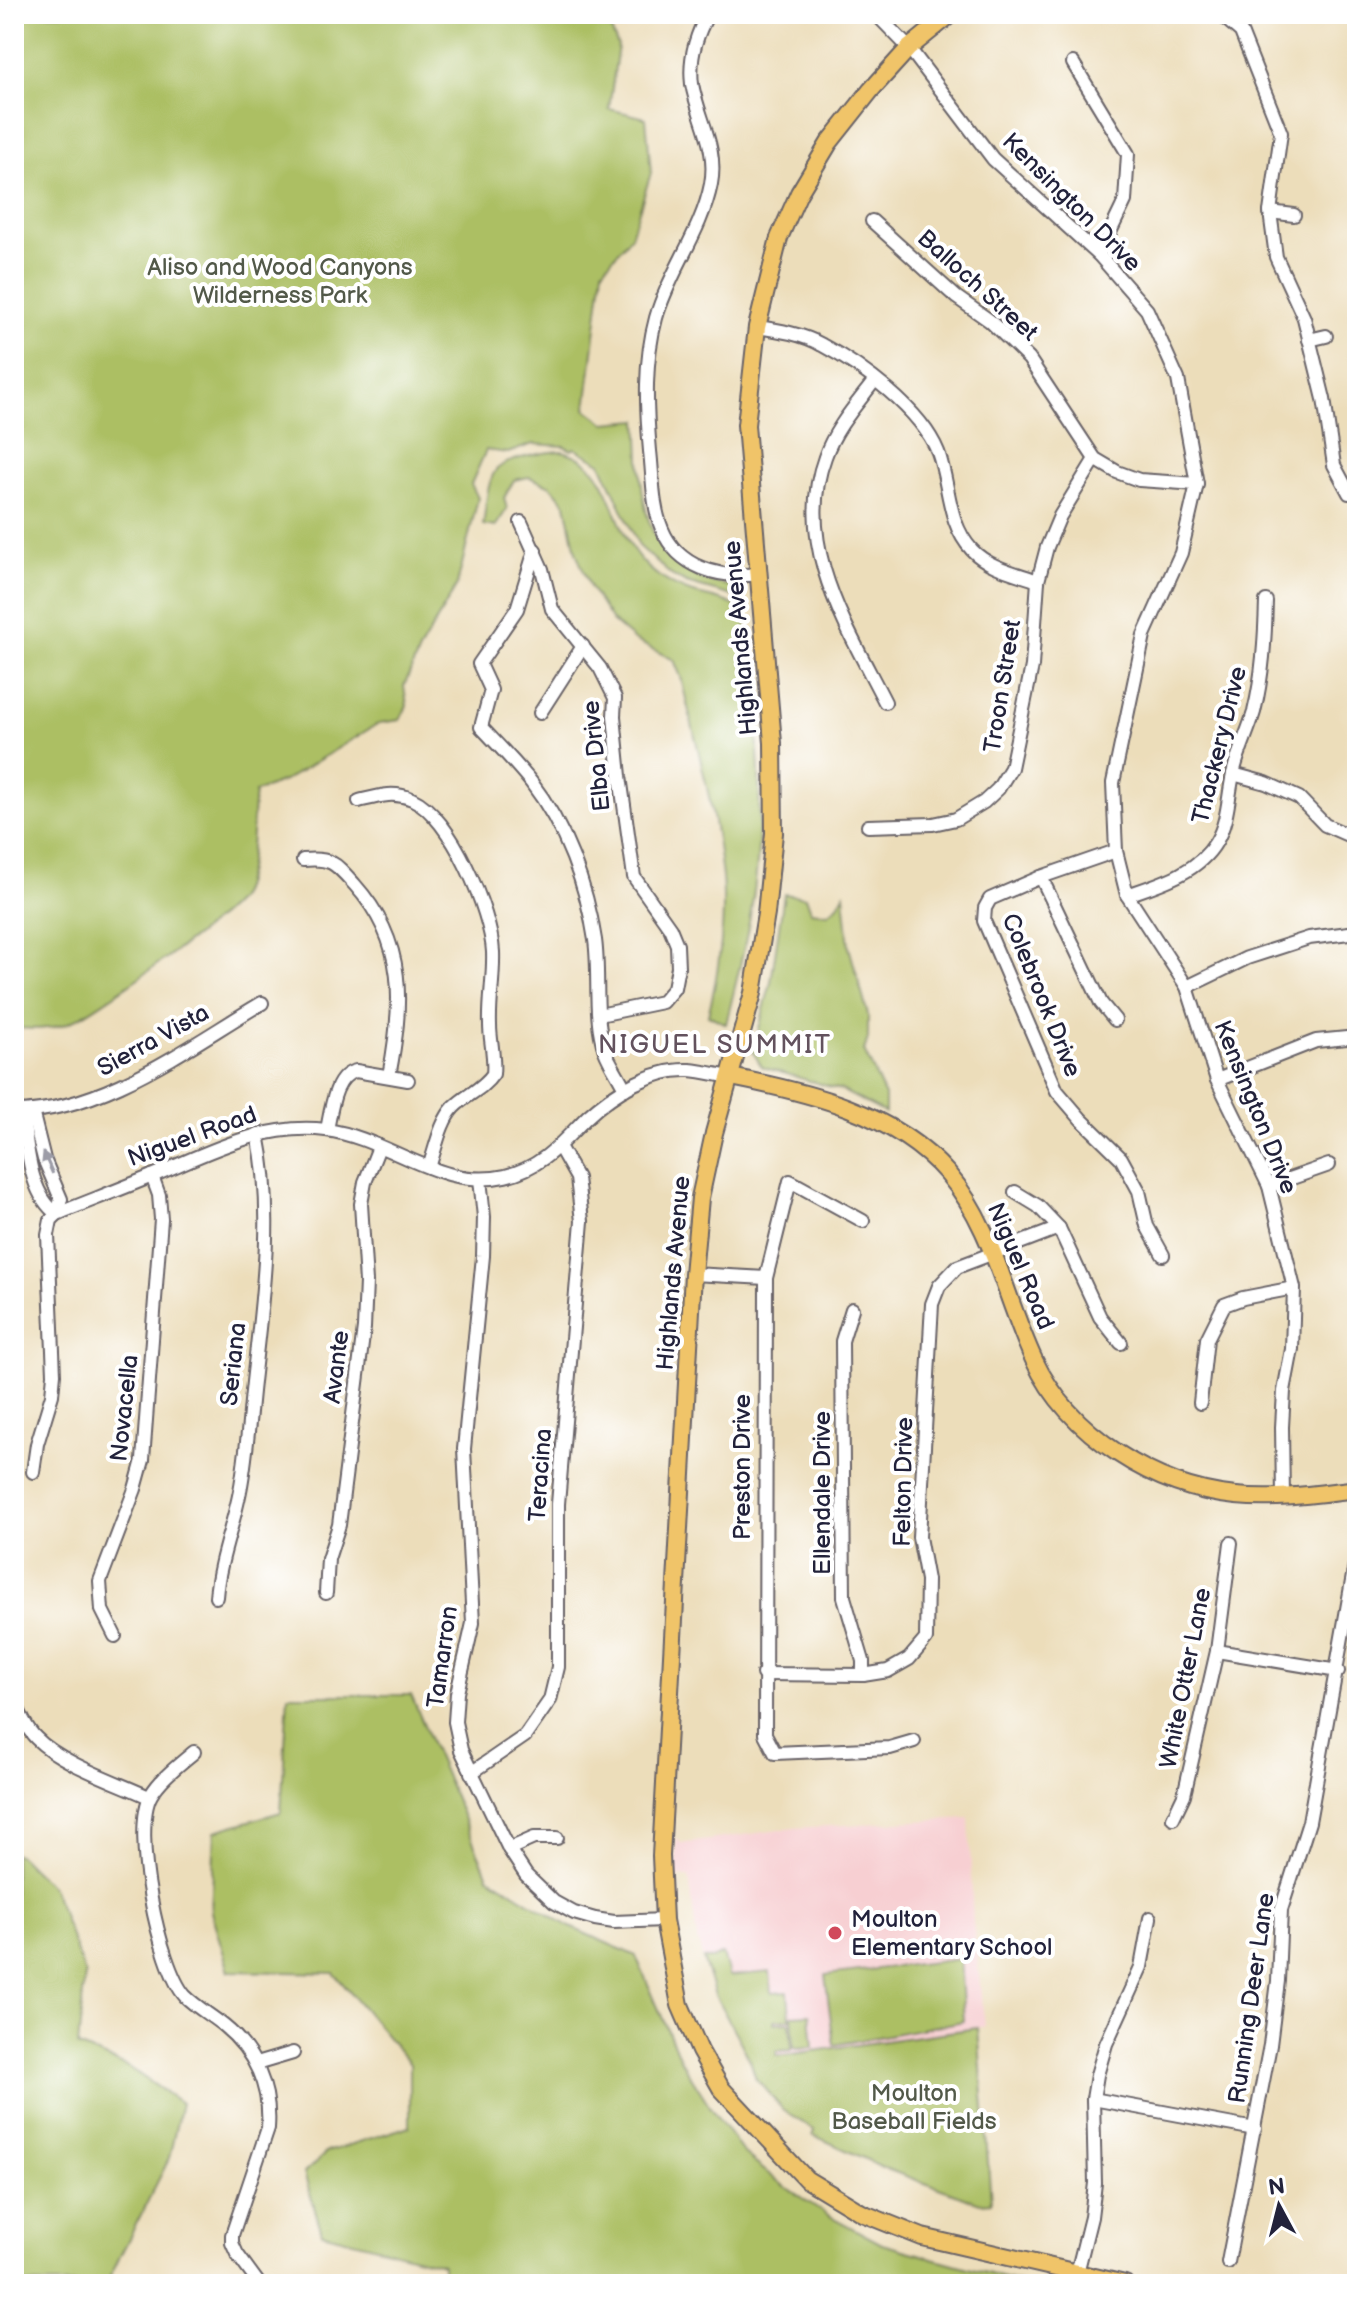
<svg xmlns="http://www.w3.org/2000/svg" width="1371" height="2298" viewBox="0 0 1371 2298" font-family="'Balsamiq Sans',sans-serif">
<rect width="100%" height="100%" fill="#fff"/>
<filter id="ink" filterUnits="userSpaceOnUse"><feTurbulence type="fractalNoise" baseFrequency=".0125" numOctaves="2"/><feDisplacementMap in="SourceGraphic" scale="16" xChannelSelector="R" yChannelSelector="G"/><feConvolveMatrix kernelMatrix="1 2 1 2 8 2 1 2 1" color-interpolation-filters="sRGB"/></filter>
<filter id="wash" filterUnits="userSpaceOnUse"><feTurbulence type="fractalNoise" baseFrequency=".006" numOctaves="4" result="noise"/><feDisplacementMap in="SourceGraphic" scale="32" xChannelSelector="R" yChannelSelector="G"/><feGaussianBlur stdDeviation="1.8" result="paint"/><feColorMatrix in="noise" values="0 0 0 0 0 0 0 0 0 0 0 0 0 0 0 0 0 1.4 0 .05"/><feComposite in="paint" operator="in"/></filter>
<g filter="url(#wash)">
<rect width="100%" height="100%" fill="#ecddba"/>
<polygon fill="#f7cfd2" points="969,1818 973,1922 985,2027 777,2056 770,1973 729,1977 725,1966 712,1959 703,1959 697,1940 689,1877 676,1877 676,1838 681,1843 687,1843 794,1828"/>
<g fill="#acbf63" stroke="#67704f" stroke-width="2">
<path d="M14,14H604L618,46L609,109L646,118L651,173L631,236L603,270L586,409L605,423L638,420C642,467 635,535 681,566C687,570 695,576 702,579C719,586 727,581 742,594L736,597L686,583L671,575L639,546L601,463L574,448L572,450L564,446L533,444L508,453L486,450L471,484L478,498L457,585L420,649L404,686L407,706L400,720L379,723L286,780L255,792C251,825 254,865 240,895C232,914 91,1014 68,1023C50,1030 34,1029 14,1028Z"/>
<path d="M562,451C616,464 609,525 642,561C653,574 671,585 687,591C707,598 727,598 744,612C755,699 765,787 756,874C751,925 738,974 726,1024L708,1015C719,973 727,913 721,869C714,804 695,741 681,677L674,660L634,640L612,621L590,587L576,552L566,504L551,486L529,477L514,480L504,498L507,509L495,527L483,525C486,510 486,483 496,470C507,458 546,452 562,451Z"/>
<polygon points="784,894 806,897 811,911 828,913 838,905 844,894 849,947 868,1015 868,1038 864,1051 885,1096 885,1113 841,1090 762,1067 753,1052 771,982"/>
<polygon points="288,1695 411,1695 488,1876 568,1926 636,1956 680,2059 711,2108 744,2154 784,2186 828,2215 882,2244 1026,2284 442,2284 442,2264 322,2233 304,2173 327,2152 410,2126 410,2064 334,1973 229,1971 211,1912 215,1831 281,1812"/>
<polygon points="14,1853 21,1857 53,1889 85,1974 78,2046 128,2067 181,2103 169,2159 109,2278 115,2284 14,2284"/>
<polygon points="723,1954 729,1976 770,1972 772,1993 788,1992 790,2019 774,2020 774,2023 790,2022 792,2050 777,2051 777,2056 978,2028 991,2202 980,2203 889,2170 813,2135 814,2130 783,2110 756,2079 750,2060 715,1995 703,1959 712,1959"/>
<polygon points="960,1959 964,2021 834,2045 825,1975"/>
<polygon points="810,2014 813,2047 794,2048 792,2015"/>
</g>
</g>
<g filter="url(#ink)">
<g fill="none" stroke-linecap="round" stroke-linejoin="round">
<g stroke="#696367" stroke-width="16">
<g id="minor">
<path d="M708,14C696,35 689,59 692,84C698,118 718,147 711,184C702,231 669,272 656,318C644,362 646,406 650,451C653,476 652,505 662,529C678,568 720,579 758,574"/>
<polyline points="876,14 909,48 993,159 1099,255 1147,310 1178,379 1197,484 1181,553 1144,635 1113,783 1116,851 1127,895 1187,987 1217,1080 1269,1186 1294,1288 1292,1349 1284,1391 1282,1427 1283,1497"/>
<polyline points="1220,14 1241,32 1281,133 1270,212 1276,257 1304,318 1324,399 1334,465 1349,493 1357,493"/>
<polyline points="1355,14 1357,18"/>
<polyline points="1073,63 1128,154 1125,201 1099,255"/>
<polyline points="1270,212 1294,215"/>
<polyline points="872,221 956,297 990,321 1029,359 1095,459 1117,472 1139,480 1197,484"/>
<path d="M757,327C778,330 803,334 822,345C862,366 921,410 938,452C950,485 947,523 972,550C989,568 1016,573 1038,581"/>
<polyline points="1309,340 1326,336"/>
<path d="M875,380C857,404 835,428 825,457C793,544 847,627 885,702"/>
<polyline points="521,522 542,569 552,609 600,668 615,698 614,716 620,776 634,877 670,928 677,945 678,967 674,988 662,1002 599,1015"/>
<path d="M535,550L517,609L479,664L491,690L481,727C498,745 516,763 531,782C565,826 587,886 595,940C600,976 593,1016 605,1051C610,1064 619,1076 625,1089"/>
<polyline points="540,713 583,646"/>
<polyline points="1233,774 1266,783 1299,798 1325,825 1357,839"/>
<path d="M359,801C379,796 393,791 412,799C451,816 491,912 493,952C494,976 489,1001 490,1025C490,1041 495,1058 493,1074C483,1089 466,1095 454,1107C440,1122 436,1148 429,1167"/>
<polyline points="868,826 933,824 956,819 984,802 998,789 1011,768 1032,666 1038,581 1047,547 1060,516 1095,459"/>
<polyline points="1116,851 1041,877 990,899 985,908 984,921 1057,1091 1081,1119 1121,1158 1139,1191 1147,1226 1163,1255"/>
<path d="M303,860C332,857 336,864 355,885C407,943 403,1004 389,1076"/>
<polyline points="1041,877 1101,1003 1115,1020"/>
<path d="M1127,895C1159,884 1198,873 1216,842C1229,820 1228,794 1234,770C1239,750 1248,732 1254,712C1263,675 1265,639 1266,601"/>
<polyline points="1187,987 1247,958 1309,938 1357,932"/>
<polyline points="1217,1080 1316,1041 1357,1037"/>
<polyline points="32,1111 44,1159 61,1199 57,1214 51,1220 48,1235 54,1374 52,1395 37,1444 33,1472"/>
<path d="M14,1112C103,1112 187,1047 262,1003"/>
<path d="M22,1112C28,1145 28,1193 57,1214"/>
<path d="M327,1130C331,1111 334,1075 356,1071L408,1080"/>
<polyline points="480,1179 484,1217 483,1256 464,1449 473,1623 457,1693 455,1722 461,1750 509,1849 526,1875 554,1902 574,1913 595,1919 614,1922 664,1920"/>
<polyline points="1269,1186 1329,1165"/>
<polyline points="1015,1192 1038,1206 1059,1228 1100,1317 1121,1343"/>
<path d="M57,1214C89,1201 121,1189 152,1176C208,1153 264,1122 326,1130C388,1138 440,1191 505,1176C543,1167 561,1143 587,1117C613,1093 653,1068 690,1070C703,1071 718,1075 731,1077"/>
<polyline points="863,1221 790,1181 766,1278 765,1734 775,1753 890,1748 914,1741"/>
<polyline points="693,1274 766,1278"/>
<polyline points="852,1309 842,1341 844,1597 863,1661 863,1675"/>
<polyline points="1200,1403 1207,1339 1224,1305 1243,1298 1294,1288"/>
<polyline points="326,1593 328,1559 339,1525 364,1328 366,1282 361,1204 365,1182 379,1147"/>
<path d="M216,1597C219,1560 233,1527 240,1491C247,1455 249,1418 253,1382C262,1300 275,1215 258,1134"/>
<polyline points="115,1636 102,1610 100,1581 135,1489 143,1460 161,1219 159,1195 152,1176"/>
<polyline points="1217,1651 1338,1671"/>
<polyline points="763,1674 863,1675 888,1671 909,1659 926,1639 927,1580 919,1537 932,1304 939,1286 957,1267 1059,1228"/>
<path d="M14,1700C20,1714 26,1728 36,1738C60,1763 117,1782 149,1797"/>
<path d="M194,1752C179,1765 161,1778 151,1795C131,1830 159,1967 185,1996C196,2007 212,2016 224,2026C255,2051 271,2088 268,2128L232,2235V2243L237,2254L259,2284"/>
<polyline points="471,1773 525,1736 550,1700 558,1667 558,1504 582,1221 577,1178 560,1148"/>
<polyline points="1173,1818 1184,1795 1217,1651 1231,1543"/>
<polyline points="509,1849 534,1838 557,1838"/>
<polyline points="256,2064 293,2053"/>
<polyline points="1093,2099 1255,2129"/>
<polyline points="1228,2262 1270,2045 1278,1981 1281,1910 1309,1822 1357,1553"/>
<polyline points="1077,2273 1091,2217 1095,2183 1093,2099 1097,2075 1106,2044 1141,1967 1150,1918"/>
</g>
</g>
<g stroke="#696367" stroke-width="20">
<g id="major">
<polyline points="951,14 909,48 871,90 829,143 799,193 779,238 757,327 746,425 773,743 774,833 766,914 753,993 714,1133 700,1198 693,1274 661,1856 664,1920 680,2005 700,2051 721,2088 806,2179 862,2213 922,2237 1125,2284"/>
<path d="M731,1077C807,1092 895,1112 948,1174C993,1227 1005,1298 1034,1360C1069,1435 1155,1488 1236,1496C1277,1500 1317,1494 1357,1489"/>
</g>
</g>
<use href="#minor" stroke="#fff" stroke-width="12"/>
<use href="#major" stroke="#f0c469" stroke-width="16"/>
</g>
<defs><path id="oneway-solid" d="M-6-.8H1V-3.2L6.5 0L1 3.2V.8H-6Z" transform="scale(2)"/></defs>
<use fill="#9c9ca7" href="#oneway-solid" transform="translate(48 1163) rotate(-114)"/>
</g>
<circle fill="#d1495b" stroke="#fff" stroke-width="3" cx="835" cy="1933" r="8"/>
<g text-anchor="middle" stroke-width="8" stroke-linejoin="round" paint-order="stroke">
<g font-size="24" fill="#22223b" stroke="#fff">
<text transform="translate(1072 202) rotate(45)" y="8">Kensington Drive</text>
<text transform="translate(978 285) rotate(42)" y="8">Balloch Street</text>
<text transform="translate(740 638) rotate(-95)" y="8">Highlands Avenue</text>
<text transform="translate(1002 686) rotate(-81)" y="8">Troon Street</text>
<text transform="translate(1219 745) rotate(-76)" y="8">Thackery Drive</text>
<text transform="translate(596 756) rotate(-96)" y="8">Elba Drive</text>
<text transform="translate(1042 995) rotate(68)" y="8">Colebrook Drive</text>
<text transform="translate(153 1040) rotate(-29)" y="8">Sierra Vista</text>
<text transform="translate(1256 1107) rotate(68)" y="8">Kensington Drive</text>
<text transform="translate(192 1136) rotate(-20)" y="8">Niguel Road</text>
<text transform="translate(1021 1266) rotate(67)" y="8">Niguel Road</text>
<text transform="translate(673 1273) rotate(-85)" y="8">Highlands Avenue</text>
<text transform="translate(233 1364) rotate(-84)" y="8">Seriana</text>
<text transform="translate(336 1367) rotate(-83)" y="8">Avante</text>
<text transform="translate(124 1408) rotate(-84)" y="8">Novacella</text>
<text transform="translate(742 1467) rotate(-90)" y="8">Preston Drive</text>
<text transform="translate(540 1475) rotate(-86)" y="8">Teracina</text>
<text transform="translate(903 1482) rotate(-89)" y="8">Felton Drive</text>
<text transform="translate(822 1493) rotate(-90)" y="8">Ellendale Drive</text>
<text transform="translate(442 1657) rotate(-82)" y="8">Tamarron</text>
<text transform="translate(1185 1678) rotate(-79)" y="8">White Otter Lane</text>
<text transform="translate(1251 1998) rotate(-82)" y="8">Running Deer Lane</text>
</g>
<g font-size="24" fill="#525949" stroke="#fff">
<text x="280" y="275">Aliso and Wood Canyons<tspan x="280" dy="28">Wilderness Park</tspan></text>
<text x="914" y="2101">Moulton<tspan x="914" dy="28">Baseball Fields</tspan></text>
</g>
<g font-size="24" fill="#22223b" stroke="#fff" text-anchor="start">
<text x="851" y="1927">Moulton<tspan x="851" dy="28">Elementary School</tspan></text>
</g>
<g font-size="26" letter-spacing="2" fill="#63525e" stroke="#fff">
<text x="715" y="1053">NIGUEL SUMMIT</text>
</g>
</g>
<rect width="1371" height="2298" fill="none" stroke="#fff" stroke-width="48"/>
<g transform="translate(1279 2206) rotate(353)" stroke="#ffffff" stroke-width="6" paint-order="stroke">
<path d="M0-6L14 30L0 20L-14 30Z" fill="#22223b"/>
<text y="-12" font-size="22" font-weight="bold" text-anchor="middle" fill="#22223b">N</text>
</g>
</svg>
